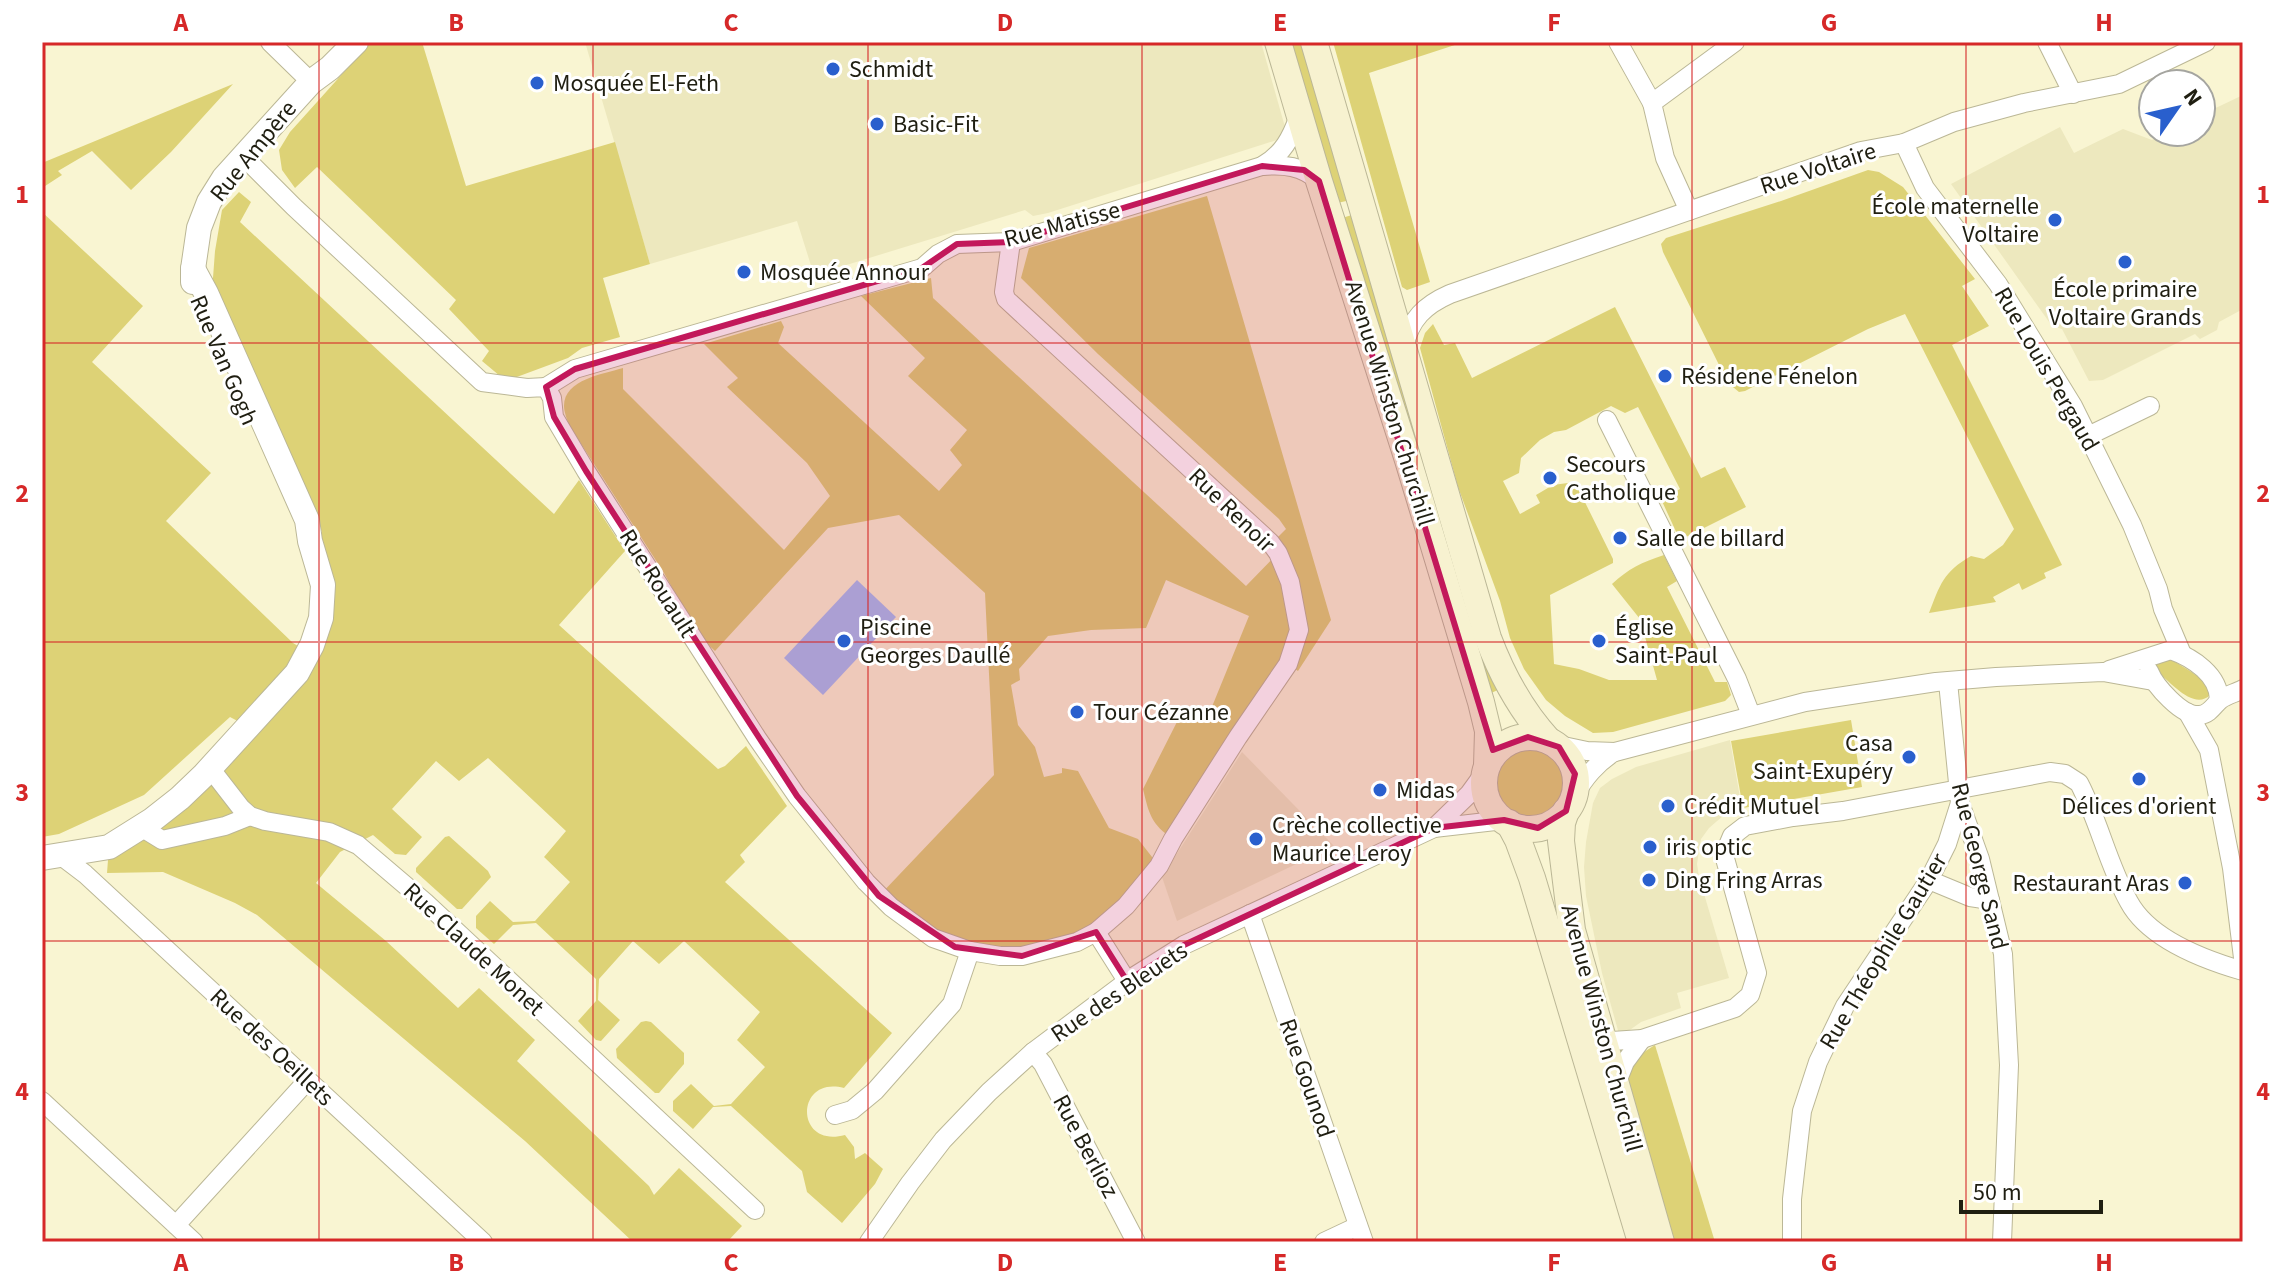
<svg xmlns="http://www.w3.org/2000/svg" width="2285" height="1284" viewBox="0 0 2285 1284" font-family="'Source Sans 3',sans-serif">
<rect width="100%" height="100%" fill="#f9f5d2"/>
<g fill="#ede8be">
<polygon points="585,42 1261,42 1285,127 1280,139 1048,213 1033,216 1025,210 814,275 797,221 650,264"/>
<polygon points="2243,95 2243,309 2219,322 2217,330 2200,339 2195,334 2103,380 2089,381 2062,329 2052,326 1951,184 2060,127 2074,153 2123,129 2152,140 2167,132 2201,132 2201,115"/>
<polygon points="1730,740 1742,809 1724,815 1709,828 1701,839 1697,864 1699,877 1729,978 1677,993 1681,1008 1641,1022 1627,1032 1619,1034 1602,973 1586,896 1584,867 1586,842 1593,803 1600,788 1612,779 1636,767"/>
<polygon points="1242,752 1334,846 1177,921 1162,877"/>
</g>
<g fill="#ddd276">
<polygon points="371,42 422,42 466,186 615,142 650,264 603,278 620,337 582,348 568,358 506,381 482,361 489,351 449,309 456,300 317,167 295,188 282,170 279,150 290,132"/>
<polygon points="1287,42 1304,42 1351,200 1337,203"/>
<polygon points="1333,42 1464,42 1369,73 1430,282 1407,290 1402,287"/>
<polygon points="233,84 171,152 131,190 92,151 58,171 62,175 42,188 42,163"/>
<path d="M1868,170L1879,172L1903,187L1975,279L1962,286L1989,326L1952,345L2062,565L2044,573L2046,578L2022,590L2019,583L1993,597L1996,602L1929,613C1940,585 1943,572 1971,556L1984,559L2003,545L2014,529L1905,314L1868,329L1745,391L1739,392L1728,383L1663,252L1661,244L1666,238L1781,201Z"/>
<path d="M239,192L251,202L240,222L554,514L579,480L625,551L559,625L718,769L725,766L746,746L787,806L740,855L745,862L725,882L892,1033L844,1088C795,1075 794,1149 845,1135L854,1147L855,1159L865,1153L883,1169L875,1184L842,1223L807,1192L802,1171L731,1106L713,1107L693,1129L673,1111V1101L691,1084L714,1106L731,1104L765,1067L737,1040L760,1012L684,941L659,964L633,941L599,979L598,1000L620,1020L601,1041L596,1040L578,1021L596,1001V979L536,923L513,925L494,944L476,928V916L490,901L513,922L535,921L570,882L544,857L566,831L488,758L459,781L436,761L392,809L422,837L406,855L395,854L373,835L340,852L316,883L386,941L458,1008L479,988L535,1040L517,1061L649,1186L654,1195L679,1168L742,1226L727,1242H633L525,1141L257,915L235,903L163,872L107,873L109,847L247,726L230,717L144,795L59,834L42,837V212L143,306L92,362L211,473L166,521L293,643L308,652L312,645L310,541L322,532L261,390L214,297L213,278L215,251L222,210Z"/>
<path d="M1207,196L1331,620L1298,671L1288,664L1173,839C1151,824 1149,814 1143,789L1182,712L1197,705L1209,714L1249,616L1166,580L1146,628L1091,630L1048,636L1019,669L1020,680L1011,685L1018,725L1035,747L1044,777L1062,773V768L1078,771L1109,828L1138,839L1159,866L1126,906L1044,952L970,951L879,896L994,775L985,593L899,515L828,528L715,651L699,636L664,573L569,425C567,419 564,412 564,406C564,379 604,374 623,368V389L784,550L830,496L807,463L727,387L738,378L704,344L781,321L784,327L778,343L939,491L962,465L950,450L967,430L908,376L925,358L861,296L931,278L933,298L1246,586L1278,553V537L1286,529L1279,519L1098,354L1021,278L1029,248Z"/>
<polygon points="1355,214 1500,689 1489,694 1342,218"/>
<path d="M1615,307L1701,478L1725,467L1746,507L1686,537L1678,536L1661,499L1680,489L1638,407L1625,413L1611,406L1566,430L1554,432L1540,440L1521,458L1519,473L1503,481L1520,514L1540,503L1536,495L1553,485L1575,482L1613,559V563L1550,595L1554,664L1579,669L1609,680H1657L1640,619L1612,584C1628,569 1642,562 1664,555L1677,581L1667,587L1715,682H1727L1731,695L1725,701L1613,732L1593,733L1565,716L1546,700L1524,669L1510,638L1500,601L1458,487L1420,348L1425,333L1433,324L1444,345L1455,343L1472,378Z"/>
<path d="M2169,658C2182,667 2208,678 2210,695C2194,711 2170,682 2157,671V662Z"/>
<polygon points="1851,720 1862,787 1743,808 1731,741"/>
<circle cx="1529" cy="782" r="34"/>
<polygon points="449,836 488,871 491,877 462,909 457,909 416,872 416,868 445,837"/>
<polygon points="646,1021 651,1022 684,1053 684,1064 659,1093 655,1093 617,1058 616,1049 641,1022"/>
<path d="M1655,1045L1715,1242H1670L1628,1084C1630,1062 1637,1056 1655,1045Z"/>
</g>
<polygon fill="#a6c1f2" points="857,580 896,617 823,695 784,658"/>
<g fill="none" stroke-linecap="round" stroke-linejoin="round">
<g stroke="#bbb796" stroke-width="20">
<g id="minor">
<polyline points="270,42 311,82"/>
<polyline points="1618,42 1652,103"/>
<polyline points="2047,42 2073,94"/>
<polyline points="1904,143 1925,188 1998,284 2073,406 2132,525 2158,589 2163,609 2182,654"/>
<polyline points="243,156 294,207 482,382 527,388 546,387 552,398 554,417 586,471 757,738 797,796 866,882 891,907 933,938 970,951 1000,956 1022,956 1077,942 1096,932 1126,906 1159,866 1173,839 1238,737 1288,664 1299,630 1290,582 1278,553 1270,542 1006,299 1004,292 1011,242"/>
<path d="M1262,166C1284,164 1302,166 1319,181"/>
<polyline points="1689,211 1665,158 1652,103 1735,42"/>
<path d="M1404,347C1410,319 1425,305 1450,294L1861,151L1904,143L1954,122L2024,103L2119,84L2206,42"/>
<path d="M546,387L575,369L922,268L938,254L957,244L1011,242L1262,166C1283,154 1291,138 1299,116"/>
<polyline points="1607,420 1737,679 1751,715"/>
<polyline points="2088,436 2150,406"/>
<path d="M2109,670L2171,650C2193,658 2219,675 2219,700"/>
<path d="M2149,671C2155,686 2182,717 2200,715C2210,714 2214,705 2220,700C2226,695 2236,693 2243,689"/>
<polyline points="1948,682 1960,803 1980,859 2003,954 2009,1065 2002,1242"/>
<polyline points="2188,713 2209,750 2232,868 2243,958"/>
<polyline points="1554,744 1587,751 1615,752 1805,702 1936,682 1996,677 2103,672 2153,681"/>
<polyline points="210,768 241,808 250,816 265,821 329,832 358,845 425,902 755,1210"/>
<path d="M1574,796C1585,777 1596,764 1614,752"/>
<polyline points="141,827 162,840 225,826 250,816"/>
<polyline points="1434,828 1469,794 1485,772"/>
<polyline points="60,855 85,874 483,1242"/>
<polyline points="1929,880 1970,897 1990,900"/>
<polyline points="1250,914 1364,1242"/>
<polyline points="1096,932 1127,981"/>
<path d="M1600,1033L1612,1041L1642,1039L1735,1008L1750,995L1757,973L1724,855L1732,836L1745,826L1793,817L1843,811L2050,772L2065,774L2079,783C2099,821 2108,865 2129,902C2149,939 2205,960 2243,971"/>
<polyline points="1033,1052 1043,1064 1136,1242"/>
<polyline points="1615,1087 1625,1062 1642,1039"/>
<polyline points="42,1101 194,1242"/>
<polyline points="835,1115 852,1110 875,1091 952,1004 970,951"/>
<polyline points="176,1225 307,1081"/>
<polyline points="869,1242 910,1183 943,1140 989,1092 1033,1052 1133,977 1184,945 1434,828 1504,820"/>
<polyline points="1324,1242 1358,1226"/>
<polyline points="1792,1242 1792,1199 1802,1111 1818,1062 1845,1006 1929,880 1947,844 1960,803"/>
</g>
</g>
<g stroke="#bbb796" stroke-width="26">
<g id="tertiary">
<polyline points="193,282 193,269 199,228 209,202 224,178 311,82 330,68 356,42"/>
<polyline points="42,858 109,847 152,820 180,798 203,776 297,673 312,645 321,618 323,585 310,541 307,520 206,293 193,269"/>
</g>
</g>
<g stroke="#bbb796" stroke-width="28">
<g id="secondary">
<polyline points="1278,42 1319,181 1408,460 1481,702 1488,731 1487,766"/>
<path d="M1314,42L1488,638C1502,675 1522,712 1549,741"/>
<circle cx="1530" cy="783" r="46"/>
<polyline points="1566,811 1562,823 1561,841 1572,930 1661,1242"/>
<polyline points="1509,823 1518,840 1532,878 1641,1242"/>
</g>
</g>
<use href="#minor" stroke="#fff" stroke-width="18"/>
<use href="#tertiary" stroke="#fff" stroke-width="24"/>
<use href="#secondary" stroke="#f7f2d0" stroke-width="26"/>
</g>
<path fill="#c2185b" fill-opacity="0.2" stroke="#c2185b" stroke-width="6" stroke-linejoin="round" d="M1262,166L1304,170L1319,181L1493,750L1528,737L1559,747L1575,774L1566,811L1538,828L1504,820L1434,828L1184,945L1127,981L1096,932L1022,956L955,947L879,896L797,796L586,471L554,417L546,387L575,369L922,268L957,244L1011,242Z"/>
<path fill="none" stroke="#d62828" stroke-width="2" stroke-opacity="0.55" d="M319,42V1242M593,42V1242M868,42V1242M1142,42V1242M1417,42V1242M1692,42V1242M1966,42V1242M42,343H2243M42,642H2243M42,941H2243"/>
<g fill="#295fcd" stroke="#fff" stroke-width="3">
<circle cx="833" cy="69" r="8"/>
<circle cx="537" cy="83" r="8"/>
<circle cx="877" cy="124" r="8"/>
<circle cx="2055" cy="220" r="8"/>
<circle cx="2125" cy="262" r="8"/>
<circle cx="744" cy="272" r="8"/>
<circle cx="1665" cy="376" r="8"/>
<circle cx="1550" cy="478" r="8"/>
<circle cx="1620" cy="538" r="8"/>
<circle cx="844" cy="641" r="8"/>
<circle cx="1599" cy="641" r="8"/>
<circle cx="1077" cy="712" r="8"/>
<circle cx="1909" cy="757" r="8"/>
<circle cx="2139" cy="779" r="8"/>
<circle cx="1380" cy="790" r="8"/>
<circle cx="1668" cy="806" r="8"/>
<circle cx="1256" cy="839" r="8"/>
<circle cx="1650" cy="847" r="8"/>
<circle cx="1649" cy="880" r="8"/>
<circle cx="2185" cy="883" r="8"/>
</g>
<g text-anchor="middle" stroke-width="6" stroke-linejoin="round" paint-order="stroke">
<g font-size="24" fill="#1f1e11" stroke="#fff" text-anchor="start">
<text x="849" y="77">Schmidt</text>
<text x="553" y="91">Mosquée El-Feth</text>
<text x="893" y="132">Basic-Fit</text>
<text x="2039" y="214" text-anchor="end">École maternelle<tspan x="2039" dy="28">Voltaire</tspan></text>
<text x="760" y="280">Mosquée Annour</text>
<text x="2125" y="297" text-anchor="middle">École primaire<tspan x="2125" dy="28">Voltaire Grands</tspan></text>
<text x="1681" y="384">Résidene Fénelon</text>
<text x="1566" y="472">Secours<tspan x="1566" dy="28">Catholique</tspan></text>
<text x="1636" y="546">Salle de billard</text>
<text x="860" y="635">Piscine<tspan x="860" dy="28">Georges Daullé</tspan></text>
<text x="1615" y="635">Église<tspan x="1615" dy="28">Saint-Paul</tspan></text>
<text x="1093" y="720">Tour Cézanne</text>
<text x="1893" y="751" text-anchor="end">Casa<tspan x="1893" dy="28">Saint-Exupéry</tspan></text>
<text x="1396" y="798">Midas</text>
<text x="1684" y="814">Crédit Mutuel</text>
<text x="2139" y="814" text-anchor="middle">Délices d'orient</text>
<text x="1272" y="833">Crèche collective<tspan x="1272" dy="28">Maurice Leroy</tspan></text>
<text x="1666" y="855">iris optic</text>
<text x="1665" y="888">Ding Fring Arras</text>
<text x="2169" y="891" text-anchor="end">Restaurant Aras</text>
</g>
<g font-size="24" fill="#1f1e11" stroke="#fff">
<text transform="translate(253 151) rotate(-51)" y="8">Rue Ampère</text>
<text transform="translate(1818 168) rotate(-18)" y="8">Rue Voltaire</text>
<text transform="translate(1062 224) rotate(-15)" y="8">Rue Matisse</text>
<text transform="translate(224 360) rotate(67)" y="8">Rue Van Gogh</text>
<text transform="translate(2047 369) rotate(60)" y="8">Rue Louis Pergaud</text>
<text transform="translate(1390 403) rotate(73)" y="8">Avenue Winston Churchill</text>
<text transform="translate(1232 510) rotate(44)" y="8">Rue Renoir</text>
<text transform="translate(658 583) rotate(58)" y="8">Rue Rouault</text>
<text transform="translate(1980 866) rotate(76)" y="8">Rue George Sand</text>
<text transform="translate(474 949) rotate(43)" y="8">Rue Claude Monet</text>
<text transform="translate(1883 951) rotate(-59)" y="8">Rue Théophile Gautier</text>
<text transform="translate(1119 992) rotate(-34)" y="8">Rue des Bleuets</text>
<text transform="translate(1602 1028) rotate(75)" y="8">Avenue Winston Churchill</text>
<text transform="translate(272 1047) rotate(43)" y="8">Rue des Oeillets</text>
<text transform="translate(1307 1078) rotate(71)" y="8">Rue Gounod</text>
<text transform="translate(1086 1146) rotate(62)" y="8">Rue Berlioz</text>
</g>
</g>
<rect width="2285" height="1284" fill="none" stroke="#ffffff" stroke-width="88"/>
<g transform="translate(2177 108) rotate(56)"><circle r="38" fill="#ffffff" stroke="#a5a5a0" stroke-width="2"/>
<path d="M0-6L14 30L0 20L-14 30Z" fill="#295fcd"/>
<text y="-12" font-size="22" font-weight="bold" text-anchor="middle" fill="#1f1e11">N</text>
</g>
<path d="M1961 1200v12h140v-12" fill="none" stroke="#1f1e11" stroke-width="4"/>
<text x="1973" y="1200" font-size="24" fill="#1f1e11" stroke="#ffffff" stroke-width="6" paint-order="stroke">50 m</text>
<rect x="44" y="44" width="2197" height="1196" fill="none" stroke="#d62828" stroke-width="3"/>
<g font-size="26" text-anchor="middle" font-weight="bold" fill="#d62828">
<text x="181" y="31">A</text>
<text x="456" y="31">B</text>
<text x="731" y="31">C</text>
<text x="1005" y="31">D</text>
<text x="1280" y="31">E</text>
<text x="1554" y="31">F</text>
<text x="1829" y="31">G</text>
<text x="2104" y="31">H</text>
<text x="22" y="203">1</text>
<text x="2263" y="203">1</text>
<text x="22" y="502">2</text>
<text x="2263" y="502">2</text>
<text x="22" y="801">3</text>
<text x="2263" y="801">3</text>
<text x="22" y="1100">4</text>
<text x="2263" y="1100">4</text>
<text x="181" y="1271">A</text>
<text x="456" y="1271">B</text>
<text x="731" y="1271">C</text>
<text x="1005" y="1271">D</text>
<text x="1280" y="1271">E</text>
<text x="1554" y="1271">F</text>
<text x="1829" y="1271">G</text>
<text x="2104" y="1271">H</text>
</g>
</svg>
